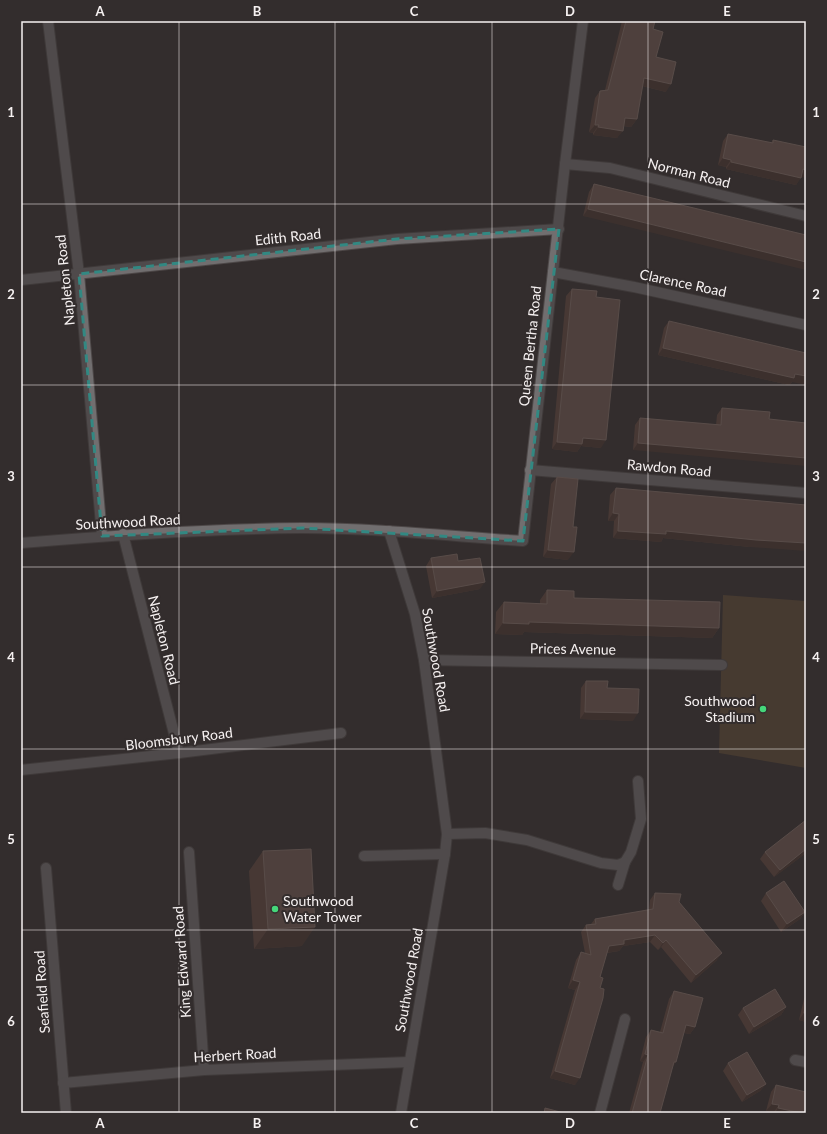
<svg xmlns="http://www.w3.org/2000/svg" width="827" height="1134" viewBox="0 0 827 1134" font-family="Lato,sans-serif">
<rect width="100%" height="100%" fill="#332d2d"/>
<polygon fill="#5d4934" points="723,595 806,601 806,768 719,753"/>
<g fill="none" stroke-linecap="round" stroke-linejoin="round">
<g stroke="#4e4848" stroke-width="12">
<g id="minor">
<polyline points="48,21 79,274 102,536"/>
<polyline points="565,164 610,168 806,216"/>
<polyline points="553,272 634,287 806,325"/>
<polyline points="21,280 397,239 559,229"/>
<polyline points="530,470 806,493"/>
<polyline points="389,531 415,614 424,660 447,834 445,854 401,1113"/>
<polyline points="123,534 179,753"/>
<path d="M21,543C114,535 208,529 302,528C376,528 449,536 523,541L565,164L583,21"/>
<polyline points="424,660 722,665"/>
<polyline points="21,770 179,753 341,733"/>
<polyline points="447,834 485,833 527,840 601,863 618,865 625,862 631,852 641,819 638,781"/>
<polyline points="189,852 204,1070"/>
<polyline points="364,856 445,854"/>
<polyline points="46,868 66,1113"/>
<polyline points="618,885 625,862"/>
<polyline points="795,1060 806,1062"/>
<polyline points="63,1083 204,1070 409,1062"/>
<polyline points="600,1113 625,1019"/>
</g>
</g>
<use href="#minor" stroke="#716e6f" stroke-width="10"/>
</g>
<g fill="#60463d">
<polygon points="622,21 655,21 653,29 656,57 666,92 642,86 637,119 631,127 623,126 617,138 593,135 593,133 589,132 595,98 600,91 605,90"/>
<polygon points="728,134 771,143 773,140 801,176 796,185 726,169 726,167 718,165 723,141"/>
<polygon points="594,184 806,235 583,216 589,192"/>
<polygon points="572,289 596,297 601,448 581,446 577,452 552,449 566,296"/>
<polygon points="669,321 792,382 789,385 658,355 664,328"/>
<polygon points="722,408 769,419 633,450 635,425 640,418 716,425 717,415"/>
<polygon points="557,477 568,560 543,557 551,484"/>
<polygon points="616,488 750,547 663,538 661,542 613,538 614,521 608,521 610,495"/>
<polygon points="431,558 458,561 480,589 432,598 426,566"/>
<polygon points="547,590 574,598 719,628 712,638 524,632 522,635 495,634 496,612 504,602 540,604 540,600"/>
<polygon points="586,681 607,688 633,721 580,719 581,688"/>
<polygon points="263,851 302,946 254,949 249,871"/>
<polygon points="765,852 806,853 774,877 760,859"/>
<polygon points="655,893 679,902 717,960 691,983 661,947 658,950 650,942 623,946 619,951 607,953 600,977 600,988 575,1085 550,1078 575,990 568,988 576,960 581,952 585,953 581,932 586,925 591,924 595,919 649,910 650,900"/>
<polygon points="766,893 805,912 800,919 781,932 761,901"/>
<polygon points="674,991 695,1027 690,1034 684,1033 672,1069 660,1113 629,1113 643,1062 640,1061 646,1037 651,1030 660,1032 669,999"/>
<polygon points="806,996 806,1022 799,1020 804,999"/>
<polygon points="786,1007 781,1015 749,1034 738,1015 743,1008"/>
<polygon points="728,1063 766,1084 760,1091 742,1102 723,1071"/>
<polygon points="776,1085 806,1113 773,1113 766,1111 771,1092"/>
</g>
<g fill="#47342e">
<polygon points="644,78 671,84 666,92 639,85"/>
<polygon points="625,118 637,119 631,127 619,125"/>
<polygon points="595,125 599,125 593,133 589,132"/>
<polygon points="598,127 623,131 617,138 593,135"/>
<polygon points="723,158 731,160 726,167 718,165"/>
<polygon points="731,162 801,178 796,185 726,169"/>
<polygon points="803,169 806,170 806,178 798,176"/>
<polygon points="588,209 806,262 806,270 583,216"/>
<polygon points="663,348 806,376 806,385 792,382 789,385 658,355"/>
<polygon points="583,438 606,440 601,448 581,446 577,452 552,449 557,442"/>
<polygon points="638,443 806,458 806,466 633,450"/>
<polygon points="613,513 619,514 614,521 608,521"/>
<polygon points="618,531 666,531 806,543 806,551 750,547 663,538 661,542 613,538"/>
<polygon points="548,550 574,552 568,560 543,557"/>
<polygon points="485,582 480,589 432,598 437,591"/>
<polygon points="529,622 719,628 712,638 524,632 522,635 495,634 503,623"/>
<polygon points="585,712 638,713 633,721 580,719"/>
<polygon points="806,849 806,853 774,877 780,870"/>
<polygon points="805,912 800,919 781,932 787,924"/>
<polygon points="315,927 302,946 254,949 268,929"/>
<polygon points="655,935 650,942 623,946 619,951 604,953 609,946 624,940"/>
<polygon points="666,940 661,947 658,950 663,943"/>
<polygon points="722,953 717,960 691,983 696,975"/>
<polygon points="573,980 580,982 575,990 568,988"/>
<polygon points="786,1007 781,1015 749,1034 754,1027"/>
<polygon points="804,1013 806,1013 806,1022 799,1020"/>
<polygon points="686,1025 695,1027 690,1034 681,1032"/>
<polygon points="645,1054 648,1055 643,1062 640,1061"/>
<polygon points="674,1062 676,1062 671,1070"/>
<polygon points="555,1071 580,1078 575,1085 550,1078"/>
<polygon points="766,1084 760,1091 742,1102 747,1095"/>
<polygon points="772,1104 779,1105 773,1113 766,1111"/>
<polygon points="778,1108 801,1113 775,1113"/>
</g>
<g fill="#705850" stroke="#857069">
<polygon points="626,21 655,21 653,29 663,32 656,57 676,62 671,84 644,78 637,119 625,118 623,131 598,127 599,125 595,125 600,91 608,90"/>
<polygon points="728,134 773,143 773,140 806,147 806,170 803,169 801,178 731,162 731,160 723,158"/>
<polygon points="594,184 806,235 806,262 588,209"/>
<polygon points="572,289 597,291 596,297 620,300 606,440 583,438 582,444 557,442"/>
<polygon points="669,321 806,353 806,376 795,374 794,378 663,348"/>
<polygon points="722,408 770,412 769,419 806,423 806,458 638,443 640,418 721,425"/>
<polygon points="557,477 578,479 573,527 577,527 574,552 548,550"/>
<polygon points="616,488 806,505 806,543 756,540 666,531 666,534 618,531 619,514 613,513"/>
<polygon points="457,554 458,561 480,558 485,582 437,591 431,558"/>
<polygon points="547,590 574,591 574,598 720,602 719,628 529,622 529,624 503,623 504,602 547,604"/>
<polygon points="586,681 608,681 607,688 639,689 638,713 585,712"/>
<polygon points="806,820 806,849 780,870 765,852"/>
<polygon points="311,849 315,927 268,929 263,851"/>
<polygon points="784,881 805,912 787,924 766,893"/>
<polygon points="655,893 681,894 679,902 722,953 696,975 666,940 663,943 655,935 624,940 624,944 609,946 600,977 603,978 600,988 604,989 603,998 580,1078 555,1071 580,982 573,980 581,952 591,955 586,925 596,924 595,919 653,909"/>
<polygon points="775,989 786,1007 754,1027 743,1008"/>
<polygon points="674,991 703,998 695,1027 686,1025 676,1062 674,1062 660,1113 632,1113 648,1055 645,1054 651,1030 663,1033"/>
<polygon points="806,1005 806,1013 804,1013"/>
<polygon points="747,1052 766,1084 747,1095 728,1063"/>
<polygon points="776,1085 806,1092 806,1113 801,1113 778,1108 779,1105 772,1104"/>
<polygon points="545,1108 564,1113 544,1113"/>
</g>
<path d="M0 0H827V1134H0ZM559,229L523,541L303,528L102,536L79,274L397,239Z" fill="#332d2d" fill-opacity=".55" fill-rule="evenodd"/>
<path fill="none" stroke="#328882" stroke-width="3" stroke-dasharray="8 5" stroke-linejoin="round" d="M559,229L523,541L303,528L102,536L79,274L397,239Z"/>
<path fill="none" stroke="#f6f1f1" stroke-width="1" stroke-opacity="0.55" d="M179,21V1113M335,21V1113M492,21V1113M648,21V1113M21,204H806M21,385H806M21,567H806M21,749H806M21,930H806"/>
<g fill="#45d77a" stroke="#332d2d" stroke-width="1.5">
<circle cx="763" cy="709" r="4"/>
<circle cx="275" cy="909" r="4"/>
</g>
<g text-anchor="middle" stroke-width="4" stroke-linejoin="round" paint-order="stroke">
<g font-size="14" fill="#f6f1f1" stroke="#332d2d">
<text transform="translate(689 173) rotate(14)" y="5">Norman Road</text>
<text transform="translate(288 237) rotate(-6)" y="5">Edith Road</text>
<text transform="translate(65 280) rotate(-96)" y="5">Napleton Road</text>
<text transform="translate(683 283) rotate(12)" y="5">Clarence Road</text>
<text transform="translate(530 346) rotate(-84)" y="5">Queen Bertha Road</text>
<text transform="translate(669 468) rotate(5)" y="5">Rawdon Road</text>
<text transform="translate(128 522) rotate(-3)" y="5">Southwood Road</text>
<text transform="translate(164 640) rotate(76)" y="5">Napleton Road</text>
<text transform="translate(573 649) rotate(1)" y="5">Prices Avenue</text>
<text transform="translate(436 660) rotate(80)" y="5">Southwood Road</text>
<text transform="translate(179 739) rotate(-7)" y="5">Bloomsbury Road</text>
<text transform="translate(182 962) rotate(-94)" y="5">King Edward Road</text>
<text transform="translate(409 980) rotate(-80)" y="5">Southwood Road</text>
<text transform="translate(42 992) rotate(-94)" y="5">Seafield Road</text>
<text transform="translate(235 1055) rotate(-3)" y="5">Herbert Road</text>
</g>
<g font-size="14" fill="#f6f1f1" stroke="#332d2d" text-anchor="end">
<text x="755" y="706">Southwood<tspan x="755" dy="16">Stadium</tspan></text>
<text x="283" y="906" text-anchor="start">Southwood<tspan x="283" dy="16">Water Tower</tspan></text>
</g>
</g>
<rect width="827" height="1134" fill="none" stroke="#332d2d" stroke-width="44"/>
<rect x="22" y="22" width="783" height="1090" fill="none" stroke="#f6f1f1" stroke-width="1.5"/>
<g font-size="13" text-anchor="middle" font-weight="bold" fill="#f6f1f1">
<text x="100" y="16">A</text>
<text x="257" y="16">B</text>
<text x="414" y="16">C</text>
<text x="570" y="16">D</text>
<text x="727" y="16">E</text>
<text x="11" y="117">1</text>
<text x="816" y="117">1</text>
<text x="11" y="299">2</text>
<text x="816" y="299">2</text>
<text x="11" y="481">3</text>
<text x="816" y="481">3</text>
<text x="11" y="662">4</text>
<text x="816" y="662">4</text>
<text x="11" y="844">5</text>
<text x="816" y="844">5</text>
<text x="11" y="1026">6</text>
<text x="816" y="1026">6</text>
<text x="100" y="1128">A</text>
<text x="257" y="1128">B</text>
<text x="414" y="1128">C</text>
<text x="570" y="1128">D</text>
<text x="727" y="1128">E</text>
</g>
</svg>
